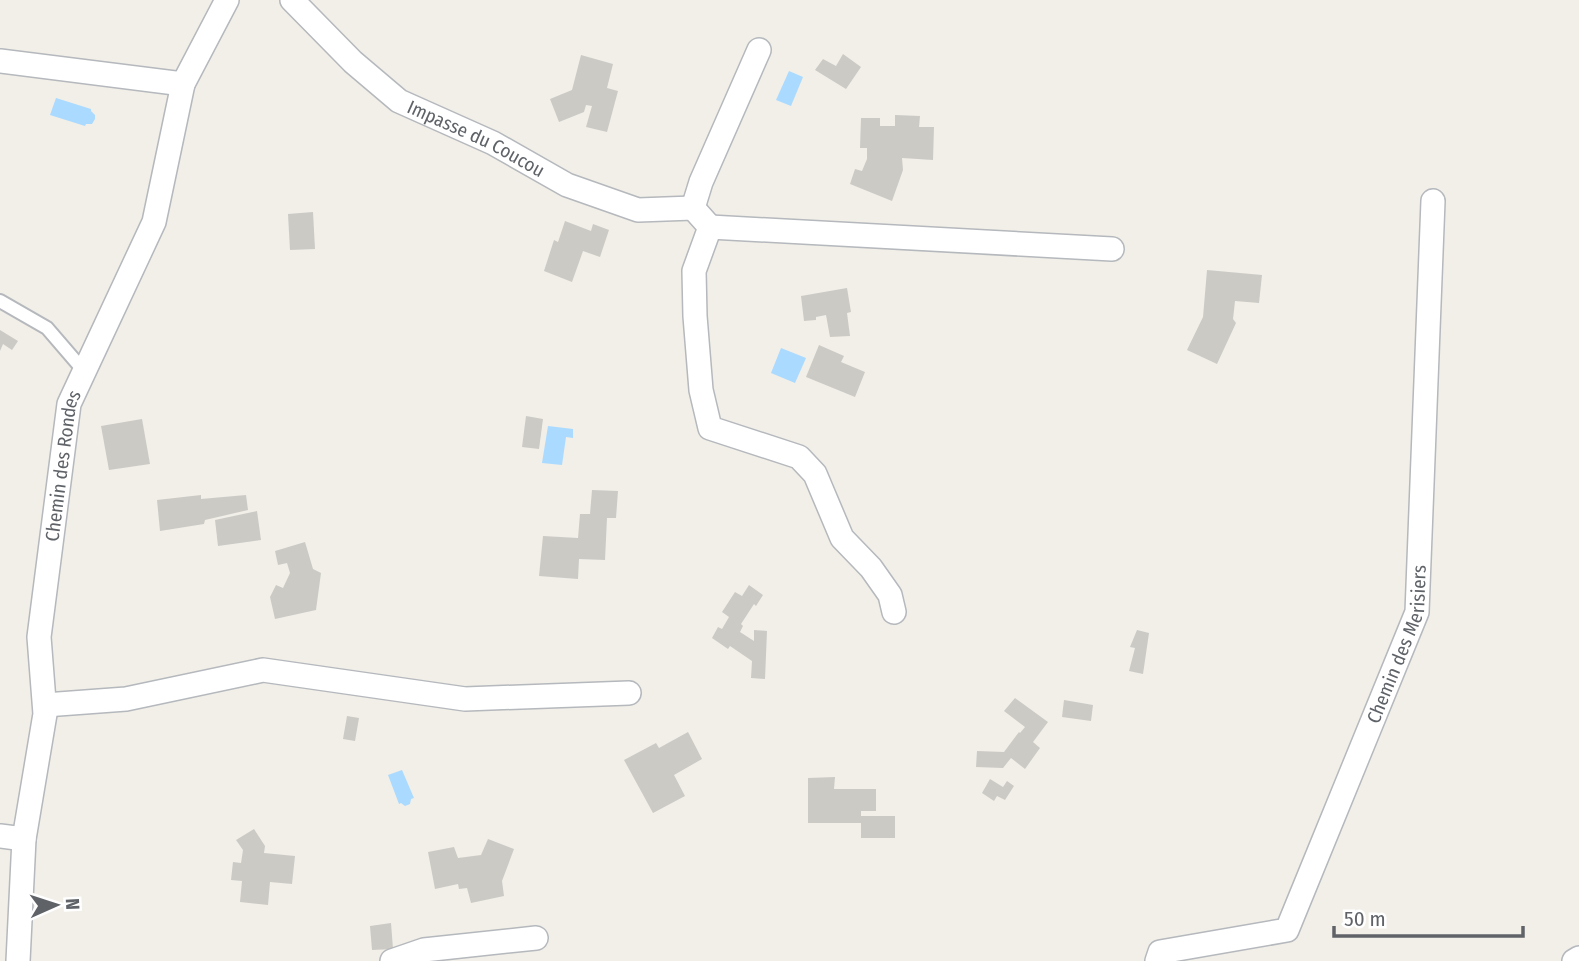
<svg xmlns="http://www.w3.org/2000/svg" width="1579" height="961" viewBox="0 0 1579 961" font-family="'Fira Sans Condensed',sans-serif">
<rect width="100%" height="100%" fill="#f1efe8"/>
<g fill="#aadaff">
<polygon points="789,71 803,77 791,106 776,100"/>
<polygon points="56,98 91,109 91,111 95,115 95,119 92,124 86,124 85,126 50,115"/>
<polygon points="781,348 806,358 795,383 771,373"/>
<polygon points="548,426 573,429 573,438 566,437 562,465 542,463"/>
<polygon points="402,770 414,798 411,799 410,804 405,806 401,803 399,804 388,775"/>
</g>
<g fill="#cccac5">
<polygon points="843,54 861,67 846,89 815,70 823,59 836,66"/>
<polygon points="581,55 613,64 607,88 618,91 607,132 586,127 592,106 586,105 584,112 559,122 550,99 572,90"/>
<polygon points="895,115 920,116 919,127 934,127 933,160 902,158 903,170 892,201 850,184 855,169 862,171 867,159 867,148 860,148 861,118 880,118 880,126 895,126"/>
<polygon points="313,212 315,249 290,250 288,214"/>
<polygon points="565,221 591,231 593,224 609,230 600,257 583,251 572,282 544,271 554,240 558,242"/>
<polygon points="1207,270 1262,275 1259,303 1235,301 1233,319 1236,323 1217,364 1187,350 1203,317"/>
<polygon points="847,288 851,312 847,313 850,336 830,337 826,315 816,317 816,320 804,321 801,296"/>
<polygon points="0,330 18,341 12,350 3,344 0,351"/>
<polygon points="819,345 844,356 841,362 865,372 855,397 806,377"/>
<polygon points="526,416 543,419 539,449 522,447"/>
<polygon points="142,419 150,464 109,470 101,426"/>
<polygon points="592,490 618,491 616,518 607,518 605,560 579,559 578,579 539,576 543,536 578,538 580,514 590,514"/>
<polygon points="201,495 201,499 246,495 248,510 205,520 204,524 160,531 157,500"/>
<polygon points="257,511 261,540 218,546 215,520"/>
<polygon points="305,542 313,569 321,573 316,610 275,619 270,597 276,585 283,588 290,573 287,563 278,565 275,551"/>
<polygon points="749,585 763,595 756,606 754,604 741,624 743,626 740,632 754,641 754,630 767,631 765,679 751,678 752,661 730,646 728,649 712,638 718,627 722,629 729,617 722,612 735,592 742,596"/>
<polygon points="1137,630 1149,633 1143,674 1129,671 1135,648 1130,647"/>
<polygon points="1015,698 1048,722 1033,742 1040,748 1025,769 1011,758 1003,768 976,767 977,751 1004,752 1019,732 1020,733 1025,727 1004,711"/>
<polygon points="1064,700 1093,705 1091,721 1062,717"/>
<polygon points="347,716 359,718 355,741 343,739"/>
<polygon points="688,732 702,759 674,775 685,796 653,813 624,760 656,743 659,748"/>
<polygon points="835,777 834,789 876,789 876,811 861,811 861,816 895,816 895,838 861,838 861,823 808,823 808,778"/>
<polygon points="990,779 1003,787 1007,781 1014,786 1005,800 997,796 994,801 982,793"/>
<polygon points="254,829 265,846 264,853 295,856 292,884 270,882 268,905 240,902 242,881 231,880 233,862 241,863 243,850 236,840"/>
<polygon points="488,839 514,849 502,881 504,896 471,903 467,888 459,889 458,884 435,889 428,852 454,847 458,858 481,855"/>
<polygon points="391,923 393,949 372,950 370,926"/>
</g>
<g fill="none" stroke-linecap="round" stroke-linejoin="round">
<g stroke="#b5b8bc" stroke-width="16">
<polyline id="lane" points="0,301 47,328 84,371"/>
</g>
<g stroke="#b5b8bc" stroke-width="26">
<g id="street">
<path id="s1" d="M292,0L353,62L399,101L493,143L567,185L638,210L693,208"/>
<polyline points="0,61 183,84"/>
<polyline points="693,208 710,227 694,271 695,316 701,390 710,428 799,457 815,474 842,538 871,568 890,595 894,612"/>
<polyline points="693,208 701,182 759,50"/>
<polyline points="710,227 1112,249"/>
<polyline points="45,705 126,699 263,670 465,699 629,693"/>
<polyline points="0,836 24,839"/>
<path id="s2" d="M18,961L24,839L45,714L39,637L69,404L154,222L183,84L227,0"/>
<polyline points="392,961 424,950 536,938"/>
<path id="s3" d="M1157,961L1160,952L1287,930L1417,612L1433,201"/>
<polyline points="1574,961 1579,958"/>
</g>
</g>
<use href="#lane" stroke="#fff" stroke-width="12"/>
<use href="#street" stroke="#fff" stroke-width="23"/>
</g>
<g text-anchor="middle" stroke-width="5" stroke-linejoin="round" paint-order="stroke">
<g font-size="19" fill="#5f6368" stroke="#fff">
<text dy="7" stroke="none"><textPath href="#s1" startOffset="233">Impasse du Coucou</textPath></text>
<text dy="7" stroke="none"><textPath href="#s2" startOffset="499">Chemin des Rondes</textPath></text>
<text dy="7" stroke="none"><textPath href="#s3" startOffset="446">Chemin des Merisiers</textPath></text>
</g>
</g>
<g transform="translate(56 905) rotate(87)" stroke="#ffffff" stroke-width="5" paint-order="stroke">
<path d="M0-5L12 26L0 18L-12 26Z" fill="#5f6368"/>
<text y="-10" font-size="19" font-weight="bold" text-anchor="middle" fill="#5f6368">N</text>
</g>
<path d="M1334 926v10h189v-10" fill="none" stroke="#5f6368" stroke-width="3.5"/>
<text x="1344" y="926" font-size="21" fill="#5f6368" stroke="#ffffff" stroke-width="5" paint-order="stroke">50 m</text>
</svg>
